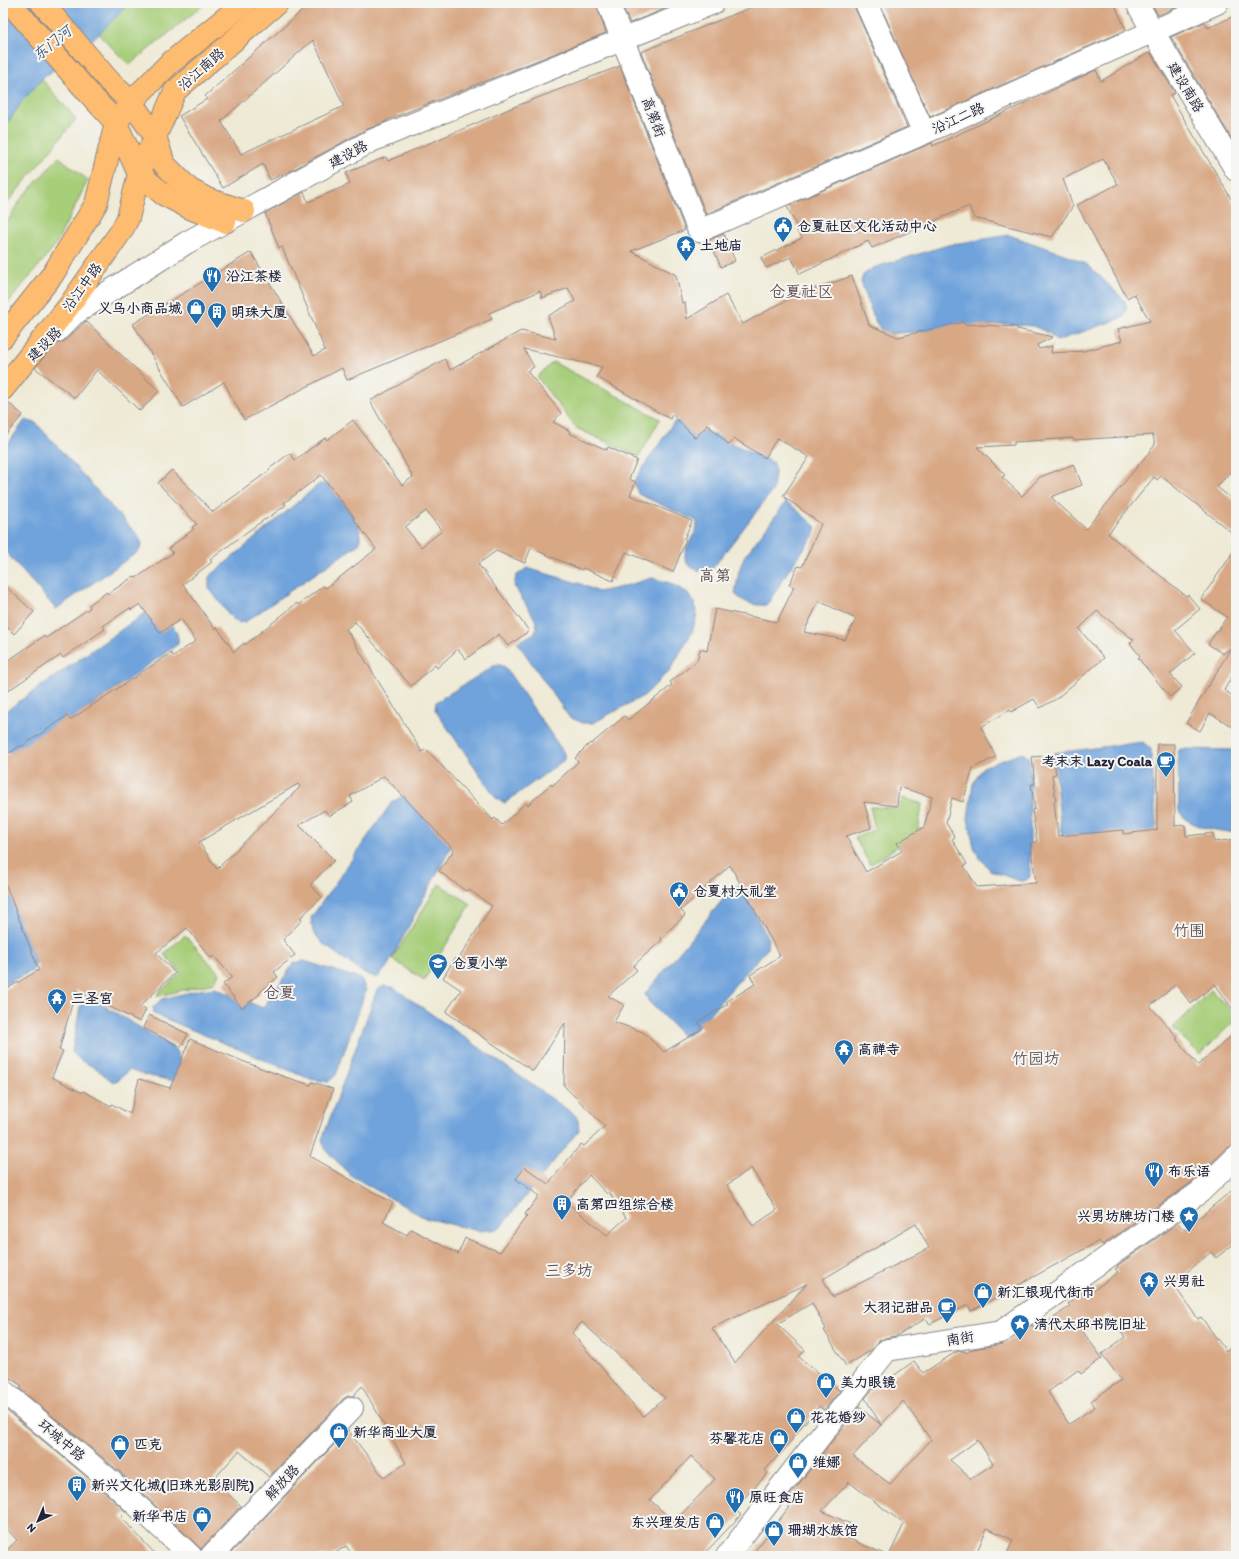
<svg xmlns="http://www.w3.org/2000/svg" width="1239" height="1559" viewBox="0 0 1239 1559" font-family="Itim,'LXGW WenKai TC',sans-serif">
<rect width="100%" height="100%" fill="#f6f6f2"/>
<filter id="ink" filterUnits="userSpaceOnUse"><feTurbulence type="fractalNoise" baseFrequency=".025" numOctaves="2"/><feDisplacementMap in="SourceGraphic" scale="8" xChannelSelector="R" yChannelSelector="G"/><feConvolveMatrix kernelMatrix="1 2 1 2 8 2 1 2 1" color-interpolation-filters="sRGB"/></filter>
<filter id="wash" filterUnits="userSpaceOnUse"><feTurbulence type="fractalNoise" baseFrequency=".012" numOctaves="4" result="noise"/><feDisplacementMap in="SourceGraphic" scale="16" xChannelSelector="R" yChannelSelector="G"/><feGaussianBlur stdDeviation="0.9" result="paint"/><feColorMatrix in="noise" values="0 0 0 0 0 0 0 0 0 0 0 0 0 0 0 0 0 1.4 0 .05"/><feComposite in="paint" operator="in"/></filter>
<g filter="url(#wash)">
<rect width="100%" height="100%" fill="#efead6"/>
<g fill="#a7ce79" stroke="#64785a">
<polygon points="130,3 206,3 129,65 99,34"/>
<polygon points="42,79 76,119 3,208 3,130 22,101"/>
<polygon points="59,157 88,180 55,246 3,309 3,229 21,199"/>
<polygon points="553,362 660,419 639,457 576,428 537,377"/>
<polygon points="903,798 922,804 918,833 870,865 855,838 875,829 870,807 899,808"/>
<polygon points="439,884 471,904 424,980 392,959"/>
<polygon points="185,935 219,973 214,983 158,996 157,994 181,973 164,954"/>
<polygon points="1211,990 1236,1016 1236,1019 1200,1055 1173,1028"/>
</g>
<g fill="#70a3db" stroke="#49628b">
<polygon points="3,3 130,3 99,34 42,79 22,101 3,130"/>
<polygon points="1009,235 1064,254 1088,265 1124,300 1127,308 1124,317 1057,341 1049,333 1033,326 1006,324 888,334 882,331 875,321 861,282 863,275 873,268 948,245"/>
<polygon points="25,420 36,423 139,537 142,544 139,551 56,609 3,549 3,451"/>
<path d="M684,421L774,463L775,472L773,490L712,569C705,571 701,572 694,569C675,559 691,543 696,530C697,528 697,524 697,521L638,494L634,481L674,422Z"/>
<polygon points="319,484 328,484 357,521 360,530 360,543 245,622 238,623 229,615 209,588 209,577"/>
<path d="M786,502L796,509L816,527L814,535L788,571L767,605C754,606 744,603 735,594L739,571L744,557Z"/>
<polygon points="527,568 581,584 598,592 618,588 652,578 670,583 686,592 694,602 697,615 692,632 670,670 645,695 593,723 583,723 569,717 517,642 535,633 537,627 535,619 514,586 516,576"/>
<path d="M157,608C166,619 180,629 178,644L25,753L3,751V713L145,613Z"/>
<polygon points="497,664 505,667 564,753 564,760 505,803 497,799 435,710 436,702"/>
<polygon points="1143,742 1151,749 1156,826 1155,831 1145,836 1062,837 1053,757 1054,753"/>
<path d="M1181,749L1236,750V833C1217,830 1190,829 1179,811L1178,751Z"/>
<polygon points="1022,753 1028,757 1030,766 1030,877 1025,881 1019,881 990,870 979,857 974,847 968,818 973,784 983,767"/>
<polygon points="403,796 452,845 387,967 377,978 362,972 323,944 313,931 311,918 392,802"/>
<polygon points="3,871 36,962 32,971 3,985"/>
<polygon points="734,886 741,887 768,939 767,949 695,1030 688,1035 683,1036 649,1002 645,994"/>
<polygon points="304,961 361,979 366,990 336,1075 328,1082 310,1079 154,1014 153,1007 162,999 199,990 215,988 263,1008 294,963"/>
<polygon points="384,986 393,987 575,1115 578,1120 579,1130 499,1229 479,1231 425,1218 350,1175 326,1150 322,1140 377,990"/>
<path d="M86,999H93L174,1048C183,1062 181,1066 174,1081L149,1076L129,1070L120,1079L113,1082L97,1069L80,1060L72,1052L80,1007Z"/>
</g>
<g id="blocks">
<g fill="#d8a885" fill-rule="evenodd">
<path d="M311,3H596L606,33L387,120V121L365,130L292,170L270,180L263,164L223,188L179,116L207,99L205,96ZM313,40L344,106L241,154L221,121Z"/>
<polygon points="621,3 679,3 630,23"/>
<polygon points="762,3 854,3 855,8 907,127 706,214 641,52"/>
<polygon points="891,3 1114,3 1126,30 930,117 881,7"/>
<polygon points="1151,3 1186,3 1158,15"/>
<polygon points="1236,15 1236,146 1171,37 1205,22 1208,28"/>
<path d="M1150,52L1175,93L1170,95L1236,207V465L1217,487L1236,502V536L1161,476L1157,480L1154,477L1108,534L1186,596L1188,595L1200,609L1175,630L1195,653L1170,674L1182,687L1170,697L1138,658L1140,656L1130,643L1134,640L1097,611L1079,629L1104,658L1056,699L1040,708L1034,699L1011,712L1010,710L981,727L996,757L973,768L963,802L952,798L946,823L955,837L952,839L967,864L964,866L977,887L1036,883L1030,843L1037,842L1032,810L1035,809L1031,784H1035L1032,757L1053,755L1056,774L1052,775L1056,801H1054L1058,836L1123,830V834L1157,830V744H1174L1175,826L1185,825L1186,836L1213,833L1214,842L1236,839V858L1233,859L1236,883V1014L1215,984L1191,1004L1176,984L1150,1006L1178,1038L1176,1039L1198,1065L1236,1032V1145L1227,1148L1192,1182L1102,1245L1099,1241L971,1311L968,1305L930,1324L925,1319L896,1336L885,1338L878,1342L870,1351L846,1366L824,1330L826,1329L812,1303L777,1324L805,1350L799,1357L840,1391L824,1410L819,1406L792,1438L793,1439L765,1470L768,1473L734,1509L741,1515L702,1556H353L346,1546L331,1556H228L348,1430L384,1478L406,1463L362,1386L353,1396H348L343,1399L269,1477L239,1451L213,1480L241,1506L201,1549L120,1472L20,1389L22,1386L3,1373V1097L8,1087L3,1084V991L39,970L3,878V757L20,746L21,747L67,716L70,720L171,653L173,656L196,641L181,619L160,633L140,604L131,610L130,608L103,626L105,629L63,658L61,655L3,694V664L44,636L46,638L72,620L90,608L89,605L107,592L108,594L134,576L136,578L173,553L169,548L194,529L192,527L197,524L158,483L172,470L213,512L270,470L269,469L290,453L295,460L325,438L327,440L353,420L402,485L413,477L370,401L445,359L450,370L521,331L556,339L548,316L575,301L568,288L542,298L540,291L489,313L492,319L347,380L342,368L244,420L224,382L183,407L133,324L251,252L314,356L325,350L282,247L279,248L265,213L304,192L308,202L350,184L346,173L386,157L388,161L514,107L620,66L685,230L631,251L676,275L682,303L685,302L687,319L726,295L743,324L794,296L852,276L869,325L898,337L963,322L964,324L1017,327V329L1053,337L1037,345L1039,349L1052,346L1051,353L1084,351L1122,341L1118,329L1150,321L1134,294L1127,298L1077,205L1118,184L1103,159L1063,179L1073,206L1052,237L974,218L969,206L872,248L868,241L800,274L791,257L766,268L761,258L802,238L787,206L932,143L933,146L1096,70L1101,81ZM524,349L602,367L597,377L670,419L672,414L695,438L708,425L729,445L735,439L765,458L777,438L809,457L783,496L821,524L802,567L798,566L789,585L794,587L777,622L715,609L707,651L700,649L697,661L670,682L672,685L628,720L625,716L591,744L590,743L575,758L578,762L552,786L551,784L528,805L526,803L502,825L495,818L493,820L426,749L422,752L346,629L355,622L411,686L435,665L437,668L458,649L466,659L499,634L508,646L529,631L478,564L496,551L525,563L531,548L582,570L583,568L613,581L626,552L673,572L686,540L684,539L692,521L630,495L636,482L629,479L637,460L608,447L607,450L569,433L570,431L553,422L561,413L527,371L534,367ZM1153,435L1155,445L1086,529L1051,497L1082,485L1074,464L1040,477L1022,496L1002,477L1005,475L977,447L1014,445V442L1044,440L1073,438L1074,440ZM321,475L354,517L353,518L376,549L326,588L323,586L298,605L297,603L245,645L244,643L234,652L217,627L215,629L183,584L212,562L210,560L240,537L265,519V520L286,505L284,503ZM426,511L442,531L421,547L405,527ZM819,601L856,619L845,640L804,632ZM384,776L454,850L439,871L466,891L468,889L492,906L458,960L455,958L443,978L461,990L446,1012L533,1071L565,1023L564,1086L605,1126L584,1146L581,1144L548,1184L525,1167L516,1179L539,1196L525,1214L527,1216L500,1252L465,1238L458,1254L411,1229L407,1235L383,1222L393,1203L331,1169V1168L310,1156L333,1089L312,1082L311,1085L285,1077L242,1061L190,1039L170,1088L139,1079L130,1114L112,1104L111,1106L83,1091L82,1093L52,1077L63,1051L59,1050L76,990L140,1022L146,1009L140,1006L175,973L156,953L187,928L211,958L214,956L232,977L223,984L242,1008L260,994L259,993L278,977L274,972L295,955L283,940L302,920L300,918L322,897L310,885L334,860L299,825L325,810L329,816L353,802L350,796ZM298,784L300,787L217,869L199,842ZM899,787L932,797L924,827L897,843L902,851L866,872L846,836L871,828L864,802L897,806ZM730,865L780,956L750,975L755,984L726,1002L728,1004L698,1022L702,1029L664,1052L643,1032L614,1022L624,1005L608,996L637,970L633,966L662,940L661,938L685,915L681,910ZM751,1168L777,1210L753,1226L727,1185ZM589,1175L607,1194L609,1192L626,1218L607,1235L566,1202ZM916,1224L929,1248L833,1297L823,1279ZM807,1284L805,1286L735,1363L712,1328ZM582,1322L665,1398L643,1416L572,1333ZM691,1456L715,1479L674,1522L650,1500Z"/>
<polygon points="724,234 735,261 721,267 709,240"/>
<polygon points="86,321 159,391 140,411 97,370 75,398 35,368 55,343 61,343 66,340"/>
<polygon points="3,401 6,401 23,415 3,438"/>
<polygon points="1236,548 1236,670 1224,690 1236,698 1236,729 1210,713 1200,731 1186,723 1231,648 1223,654 1208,644 1227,617 1201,599"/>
<polygon points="3,584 34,612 14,634 3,623"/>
<polygon points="149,1015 188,1034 181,1047 143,1028"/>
<path d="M1236,1187V1242L1216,1258L1211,1252L1173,1284L1198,1319L1201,1317L1226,1351L1236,1343V1556H1006L1013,1540L987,1528L975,1556H889L904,1524L849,1482L822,1511L853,1525L847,1538L889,1556H751L793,1502L788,1498L859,1407L881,1425L853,1456L890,1484L931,1440L903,1401L881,1425L865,1398L873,1389L874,1390L914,1361L923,1373L956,1352L964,1351L966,1353L972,1349L1003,1344L1032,1325L1036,1331L1070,1306L1068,1304L1090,1287L1093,1291L1118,1272L1115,1269L1118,1267L1117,1266L1178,1223L1184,1230ZM1108,1314L1125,1337L1102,1354L1121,1380L1091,1401L1095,1407L1069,1424L1048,1392L1078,1370L1081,1374L1102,1358L1083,1332ZM978,1440L993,1464L971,1479L950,1460Z"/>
<polygon points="7,1411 104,1491 126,1512 121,1517 157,1556 3,1556 3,1554 17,1540 3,1525 3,1415"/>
</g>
</g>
</g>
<g filter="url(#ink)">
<use href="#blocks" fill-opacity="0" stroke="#888688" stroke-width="1"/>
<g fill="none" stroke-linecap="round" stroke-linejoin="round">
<g stroke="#888688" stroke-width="24">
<g id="minor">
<polyline points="608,3 699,231 924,133 1217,3"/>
<polyline points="866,3 924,133"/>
<polyline points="1137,3 1153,32 1236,170"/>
<polyline points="57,331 74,314 186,243 371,141 713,3"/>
<polyline points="3,1391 112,1482 191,1556"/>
<polyline points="211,1556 352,1408"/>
<polyline points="727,1556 887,1350 1001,1332 1200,1192 1236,1157"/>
</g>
</g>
<g stroke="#888688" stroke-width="24">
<g id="major">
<polyline points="10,3 86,90 116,123 139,174 163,194 190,208 225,222"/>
<polyline points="42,3 110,82 131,102 155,136 164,164 189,189 207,199 244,211"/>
<polyline points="3,337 53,274 96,204 116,123 131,102 169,64 244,3"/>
<polyline points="3,389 69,306 122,230 128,218 139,174 175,91 277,3"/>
</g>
</g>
<use href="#minor" stroke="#fff" stroke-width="22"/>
<use href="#major" stroke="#febc70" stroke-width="22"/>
</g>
</g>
<defs>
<g id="civic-pin" transform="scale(1)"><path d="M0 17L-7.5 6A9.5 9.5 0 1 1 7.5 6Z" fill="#1f6fb2" stroke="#f6f6f2"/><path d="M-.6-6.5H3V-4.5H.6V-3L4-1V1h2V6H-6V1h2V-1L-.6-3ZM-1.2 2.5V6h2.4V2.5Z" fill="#fff"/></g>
<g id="temple-pin" transform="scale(1)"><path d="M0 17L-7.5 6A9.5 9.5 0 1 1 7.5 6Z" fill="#1f6fb2" stroke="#f6f6f2"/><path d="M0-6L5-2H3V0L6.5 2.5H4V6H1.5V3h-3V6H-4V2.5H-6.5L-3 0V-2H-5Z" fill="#fff"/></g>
<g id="restaurant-pin" transform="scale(1)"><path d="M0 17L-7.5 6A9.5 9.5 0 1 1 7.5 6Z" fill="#1f6fb2" stroke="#f6f6f2"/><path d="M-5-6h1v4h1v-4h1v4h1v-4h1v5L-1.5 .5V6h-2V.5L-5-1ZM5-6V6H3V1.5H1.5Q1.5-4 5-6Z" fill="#fff"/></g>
<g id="shop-pin" transform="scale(1)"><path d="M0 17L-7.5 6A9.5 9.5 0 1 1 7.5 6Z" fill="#1f6fb2" stroke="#f6f6f2"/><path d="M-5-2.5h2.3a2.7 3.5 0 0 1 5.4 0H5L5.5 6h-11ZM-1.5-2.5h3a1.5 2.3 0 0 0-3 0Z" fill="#fff"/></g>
<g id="building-pin" transform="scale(1)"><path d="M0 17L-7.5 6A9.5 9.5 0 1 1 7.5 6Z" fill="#1f6fb2" stroke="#f6f6f2"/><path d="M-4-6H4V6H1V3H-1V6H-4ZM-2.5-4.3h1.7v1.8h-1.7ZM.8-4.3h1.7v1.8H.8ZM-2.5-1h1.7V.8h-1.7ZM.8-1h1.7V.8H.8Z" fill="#fff"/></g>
<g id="cafe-pin" transform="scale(1)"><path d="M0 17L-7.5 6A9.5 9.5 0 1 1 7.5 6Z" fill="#1f6fb2" stroke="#f6f6f2"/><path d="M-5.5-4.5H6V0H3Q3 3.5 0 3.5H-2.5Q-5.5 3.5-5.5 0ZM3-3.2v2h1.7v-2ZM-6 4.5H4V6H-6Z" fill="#fff"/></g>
<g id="school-pin" transform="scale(1)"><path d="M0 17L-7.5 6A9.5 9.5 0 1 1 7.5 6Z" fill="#1f6fb2" stroke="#f6f6f2"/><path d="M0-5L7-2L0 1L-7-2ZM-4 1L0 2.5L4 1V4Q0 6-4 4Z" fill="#fff"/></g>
<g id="sight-pin" transform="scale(1)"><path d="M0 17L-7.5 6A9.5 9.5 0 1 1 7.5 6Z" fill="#1f6fb2" stroke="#f6f6f2"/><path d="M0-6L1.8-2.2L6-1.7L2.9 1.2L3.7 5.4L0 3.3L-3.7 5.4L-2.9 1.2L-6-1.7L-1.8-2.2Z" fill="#fff"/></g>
</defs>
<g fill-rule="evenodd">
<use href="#civic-pin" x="783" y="226"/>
<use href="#temple-pin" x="686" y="245"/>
<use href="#restaurant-pin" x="212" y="276"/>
<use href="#shop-pin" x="196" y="308"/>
<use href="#building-pin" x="217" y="312"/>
<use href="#cafe-pin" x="1166" y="761"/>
<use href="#civic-pin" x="679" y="891"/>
<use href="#school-pin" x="438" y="963"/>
<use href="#temple-pin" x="57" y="998"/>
<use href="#temple-pin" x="844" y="1049"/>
<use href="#restaurant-pin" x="1154" y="1171"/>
<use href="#building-pin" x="562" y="1204"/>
<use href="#sight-pin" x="1189" y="1216"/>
<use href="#temple-pin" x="1149" y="1281"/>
<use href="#shop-pin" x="983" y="1292"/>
<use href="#cafe-pin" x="947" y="1307"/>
<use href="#sight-pin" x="1020" y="1324"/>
<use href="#shop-pin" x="826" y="1382"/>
<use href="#shop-pin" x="796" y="1417"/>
<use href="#shop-pin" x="339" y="1432"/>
<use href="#shop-pin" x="779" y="1438"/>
<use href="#shop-pin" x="120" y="1444"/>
<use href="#shop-pin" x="798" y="1462"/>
<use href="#building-pin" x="77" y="1485"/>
<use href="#restaurant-pin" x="735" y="1497"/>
<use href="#shop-pin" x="202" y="1516"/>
<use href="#shop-pin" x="715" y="1522"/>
<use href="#shop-pin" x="774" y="1530"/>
</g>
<g text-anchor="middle" stroke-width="4" stroke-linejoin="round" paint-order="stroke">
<g font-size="14" fill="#22223b" stroke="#f6f6f2">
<text transform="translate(201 69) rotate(-41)" y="5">沿江南路</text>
<text transform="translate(1186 87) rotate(59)" y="5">建设南路</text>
<text transform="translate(654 117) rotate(69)" y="5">高第街</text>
<text transform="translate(958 118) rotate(-24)" y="5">沿江二路</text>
<text transform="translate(348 154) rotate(-29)" y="5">建设路</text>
<text transform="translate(82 287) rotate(-54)" y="5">沿江中路</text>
<text transform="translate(44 344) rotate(-45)" y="5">建设路</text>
<text transform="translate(960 1338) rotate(-9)" y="5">南街</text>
<text transform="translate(62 1440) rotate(40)" y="5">环城中路</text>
<text transform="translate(282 1482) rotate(-47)" y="5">解放路</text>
</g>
<g font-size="14" font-weight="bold" fill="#22223b" stroke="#f6f6f2" text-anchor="start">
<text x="797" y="231">仓夏社区文化活动中心</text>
<text x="700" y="250">土地庙</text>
<text x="226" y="281">沿江茶楼</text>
<text x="182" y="313" text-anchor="end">义乌小商品城</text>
<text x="231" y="317">明珠大厦</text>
<text x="1152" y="766" text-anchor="end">考末末 Lazy Coala</text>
<text x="693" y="896">仓夏村大礼堂</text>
<text x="452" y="968">仓夏小学</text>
<text x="71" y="1003">三圣宫</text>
<text x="858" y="1054">高禅寺</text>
<text x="1168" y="1176">布乐语</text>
<text x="576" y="1209">高第四组综合楼</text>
<text x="1175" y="1221" text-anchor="end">兴男坊牌坊门楼</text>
<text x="1163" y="1286">兴男社</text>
<text x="997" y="1297">新汇银现代街市</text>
<text x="933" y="1312" text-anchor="end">大羽记甜品</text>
<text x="1034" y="1329">清代太邱书院旧址</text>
<text x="840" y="1387">美力眼镜</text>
<text x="810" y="1422">花花婚纱</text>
<text x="353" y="1437">新华商业大厦</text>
<text x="765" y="1443" text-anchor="end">芬馨花店</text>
<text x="134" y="1449">匹克</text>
<text x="812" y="1467">维娜</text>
<text x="91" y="1490">新兴文化城(旧珠光影剧院)</text>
<text x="749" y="1502">原旺食店</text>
<text x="188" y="1521" text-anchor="end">新华书店</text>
<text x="701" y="1527" text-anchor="end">东兴理发店</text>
<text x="788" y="1535">珊瑚水族馆</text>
</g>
<g font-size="15" font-style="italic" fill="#41567b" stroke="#f6f6f2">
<text transform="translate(52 43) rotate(-39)" y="5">东门河</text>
</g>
<g font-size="16" fill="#625155" stroke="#f6f6f2">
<text x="801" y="297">仓夏社区</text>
<text x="715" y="581">高第</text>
<text x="1189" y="936">竹围</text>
<text x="279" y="998">仓夏</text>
<text x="1036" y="1064">竹园坊</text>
<text x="569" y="1276">三多坊</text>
</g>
</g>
<rect width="1239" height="1559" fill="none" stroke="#f6f6f2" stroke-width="16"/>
<g transform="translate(38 1521) rotate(224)" stroke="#f6f6f2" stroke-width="3" paint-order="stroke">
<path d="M0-3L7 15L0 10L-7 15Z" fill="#22223b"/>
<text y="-6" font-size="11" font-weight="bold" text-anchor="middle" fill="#22223b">N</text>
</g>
</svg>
